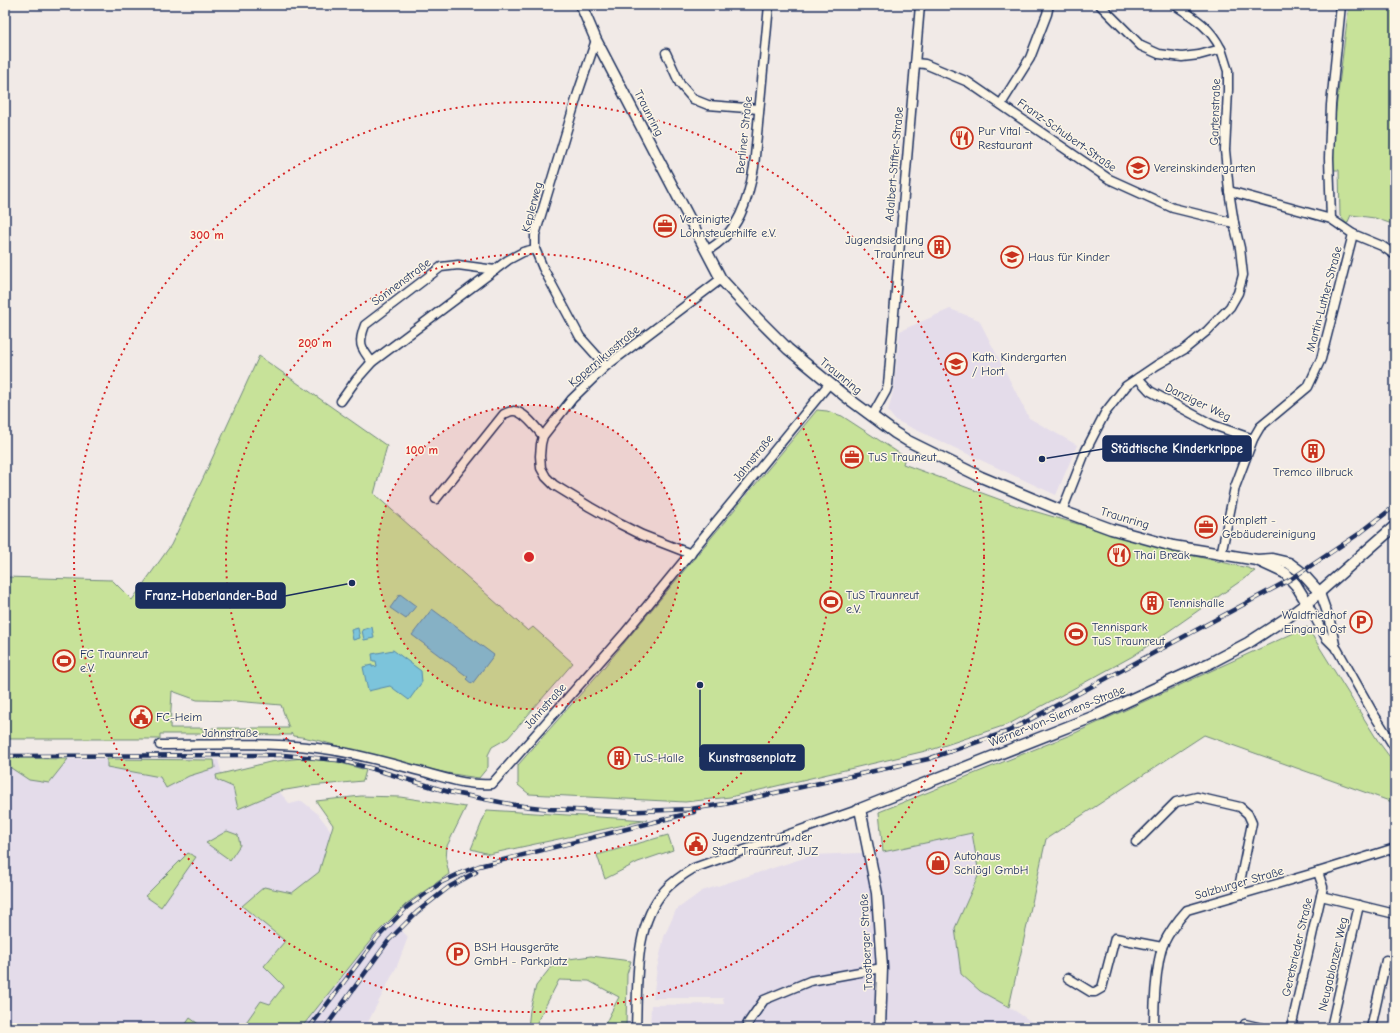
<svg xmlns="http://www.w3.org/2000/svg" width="1400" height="1033" viewBox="0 0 1400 1033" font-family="'Comic Neue',sans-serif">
<rect width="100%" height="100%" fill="#f1eae7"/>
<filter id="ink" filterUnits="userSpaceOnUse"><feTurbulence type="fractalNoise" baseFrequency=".025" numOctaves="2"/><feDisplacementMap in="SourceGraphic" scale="8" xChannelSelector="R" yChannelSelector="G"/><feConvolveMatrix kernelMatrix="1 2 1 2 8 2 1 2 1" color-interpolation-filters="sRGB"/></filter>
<g filter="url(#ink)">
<g fill="#e4dcea">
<polygon points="950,309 979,320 1029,418 1077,445 1056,495 895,420 888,411 894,388 900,331"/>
<polygon points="5,758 218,760 222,774 270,762 279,791 282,795 290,804 302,801 318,814 352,858 391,919 408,937 397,966 368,1022 377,1028 5,1028"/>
<polygon points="972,833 979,874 955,928 980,991 1009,1007 1041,1028 650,1028 651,1005 724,1004 723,998 653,998 657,968 664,937 676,910 702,891 813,855 883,852"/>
</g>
<g fill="#c7e299" stroke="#71887c">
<polygon points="1349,5 1395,5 1395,225 1375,218 1351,215 1347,224 1340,216 1339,170 1333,170 1334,125"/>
<path d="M259,356L387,446L374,494L528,631L533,627L573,663L508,738L492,747L488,755V767L479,778C440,773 400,763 361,753C339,747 316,738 293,736L291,733V735L211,734L212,728H289L281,705L235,701L197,700L172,691L170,728H203V734H160V739H5V577L112,580L132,600L171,545L205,474Z"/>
<polygon points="817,410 827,411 842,416 905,457 903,464 1020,507 1163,549 1248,568 1255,571 1133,656 1009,724 934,749 730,797 685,802 529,794 518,785 518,765 600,672"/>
<polygon points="1307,627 1378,741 1395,764 1395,803 1204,735 1046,839 1009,1007 980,991 961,974 955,928 979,874 972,833 883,852 879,812 1075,733"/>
<polygon points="7,758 68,759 49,783 29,780 11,768"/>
<polygon points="301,758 337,762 366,770 363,781 310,786 280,791 238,809 233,787 217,780 216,775 270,762"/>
<polygon points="107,759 214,760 215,768 189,776 166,788 160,777 107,767"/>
<polygon points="361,796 400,797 466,807 447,846 446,860 449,874 406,904 375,935 301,1028 242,1028 261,1001 270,1004 284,986 264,966 285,941 242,906 264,887 292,893 319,872 333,825 316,801"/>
<polygon points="487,810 647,820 489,854 471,849"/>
<polygon points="227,831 238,835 240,845 230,860 206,843"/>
<polygon points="668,835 673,850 638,862 605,879 597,855"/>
<polygon points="188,853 196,857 161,907 145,896"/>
<polygon points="591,956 631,961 627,974 626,1028 603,1028 619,997 589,981 559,980 534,1028 528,1028 530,1010 536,986 551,967 569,959"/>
<polygon points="190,1018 204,1028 183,1028"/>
</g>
<g fill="#7bc4db" stroke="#5588a9">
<polygon points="400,594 416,606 406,619 390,608"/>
<polygon points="432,609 494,655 472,684 466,679 468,677 412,635"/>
<polygon points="372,627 374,638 364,640 362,630"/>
<polygon points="358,628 360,638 353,640 351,630"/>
<polygon points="393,650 421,671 422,682 409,700 390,686 368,691 363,667 372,665 372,667 377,666 376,661 373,661 372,654"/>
</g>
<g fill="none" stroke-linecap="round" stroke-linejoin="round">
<g stroke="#1b2f5e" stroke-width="11">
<g id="minor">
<path d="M1100,5L1141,46L1159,54L1182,57L1199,55L1221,49C1210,27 1195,18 1175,5"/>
<polyline points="596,40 578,93 535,235 535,249 543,268 580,337 606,366"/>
<polyline points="666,53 680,84 693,99 708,105 759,109"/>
<polyline points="915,63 925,64 968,82 1109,179 1173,208 1234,223"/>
<polyline points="1001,104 1030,58 1047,14 1049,5"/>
<polyline points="1229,191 1331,219"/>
<polyline points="1353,234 1382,246 1395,255"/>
<path d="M706,251C739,233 748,201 754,167L769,5"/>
<path d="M372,362C360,347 358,343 365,325L441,267L458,265L495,270"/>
<polyline points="1138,378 1150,391 1213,425 1253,439"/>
<polyline points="341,401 356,380 372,362 508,260 523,252 535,249"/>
<polyline points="872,416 886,391 888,385 920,5"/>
<path d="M436,499L504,414C507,413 510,411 513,411C523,410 537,429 543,436"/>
<polyline points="1062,511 1086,450 1105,413 1126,386 1157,365 1185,349 1207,331 1230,307 1238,293 1243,275 1240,248 1234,223 1229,191 1225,150 1228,90 1228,71 1221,49"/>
<polyline points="691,554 642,535 620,524 590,507 554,485 546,477 541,468 540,456 541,444 543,436 572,399 606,366 721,279"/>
<polyline points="1221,555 1235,487 1253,439 1260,427 1308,387 1321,359 1353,234 1331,219 1329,158 1331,105 1341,5"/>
<polyline points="1320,593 1330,621 1336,649"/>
<polyline points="1307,603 1326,638 1337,649 1373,713 1395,748"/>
<path d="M160,745C215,745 278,741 331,750C362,755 393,764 423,772C446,778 468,786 492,784L624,634L829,384"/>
<polyline points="1136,842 1176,802 1197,797 1240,807 1248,814 1252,823 1240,882 1243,894"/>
<polyline points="1321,896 1395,914"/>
<polyline points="1068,978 1091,992 1095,992 1102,988 1115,938 1162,947"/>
<polyline points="748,1023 764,1000 810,981 882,968"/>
<path d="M636,1028C638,984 633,925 665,890C673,881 684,874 694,868L860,809"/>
<path d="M1154,1028C1154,1005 1155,983 1159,960C1160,956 1161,950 1163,945C1169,932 1177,921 1187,910L1318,872L1395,848"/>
<polyline points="1244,1028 1245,1024 1262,1028"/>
<polyline points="1291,1028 1323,887 1318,872"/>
<polyline points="1331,1028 1359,905"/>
<polyline points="1371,1028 1386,960"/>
</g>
</g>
<g stroke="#1b2f5e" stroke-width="13">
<g id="tertiary">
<polyline points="581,5 596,40 721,279 756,317 788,349 845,396 895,433 908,441 981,477 1062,511 1111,529 1173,546 1257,560 1272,559 1289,563 1301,572 1320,593"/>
<polyline points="1259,561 1285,573 1296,585 1307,603"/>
<polyline points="880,1028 882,968 877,893 860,809 1095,716 1210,663 1248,643 1288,617 1307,603 1395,526"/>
</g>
</g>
<use href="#minor" stroke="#fcf5e5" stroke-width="8"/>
<use href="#tertiary" stroke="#fcf5e5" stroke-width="10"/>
<g stroke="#1b2f5e" stroke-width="4.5">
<g id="rail">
<polyline points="5,756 283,755 338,760 370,768 449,792 515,805 550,809 620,812 690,809 725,804 928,759 1009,731 1291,579 1360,533 1395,506"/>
<polyline points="309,1028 378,937 407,907 442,882 463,872 479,866 694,812"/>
<polyline points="325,1028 389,940 417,912 449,887 476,872"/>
</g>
</g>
<use href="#rail" stroke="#fcf5e5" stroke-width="3" stroke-dasharray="9" stroke-linecap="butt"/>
</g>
</g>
<circle cx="529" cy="557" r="152" fill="#d62828" fill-opacity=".12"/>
<g fill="none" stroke="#d62828" stroke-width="2" stroke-dasharray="2 4">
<circle cx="529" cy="557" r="152"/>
<circle cx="529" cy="557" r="303"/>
<circle cx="529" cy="557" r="455"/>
</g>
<defs>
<g id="restaurant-ring" transform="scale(1.15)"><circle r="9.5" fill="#fcf5e5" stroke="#c8321e" stroke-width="1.5"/><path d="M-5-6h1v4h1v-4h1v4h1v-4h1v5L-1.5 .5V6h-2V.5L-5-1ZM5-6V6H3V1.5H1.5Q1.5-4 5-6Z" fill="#c8321e"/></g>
<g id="school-ring" transform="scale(1.15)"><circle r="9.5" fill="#fcf5e5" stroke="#c8321e" stroke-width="1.5"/><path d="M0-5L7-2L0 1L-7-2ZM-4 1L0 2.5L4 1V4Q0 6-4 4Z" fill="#c8321e"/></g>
<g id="office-ring" transform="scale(1.15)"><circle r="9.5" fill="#fcf5e5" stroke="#c8321e" stroke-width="1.5"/><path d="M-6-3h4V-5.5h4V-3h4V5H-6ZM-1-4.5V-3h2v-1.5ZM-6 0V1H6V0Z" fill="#c8321e"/></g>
<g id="building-ring" transform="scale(1.15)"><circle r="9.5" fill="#fcf5e5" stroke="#c8321e" stroke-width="1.5"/><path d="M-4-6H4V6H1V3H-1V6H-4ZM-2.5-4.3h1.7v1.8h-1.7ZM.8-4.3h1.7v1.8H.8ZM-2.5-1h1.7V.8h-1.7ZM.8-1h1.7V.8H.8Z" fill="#c8321e"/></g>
<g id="stadium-ring" transform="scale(1.15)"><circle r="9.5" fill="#fcf5e5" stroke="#c8321e" stroke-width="1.5"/><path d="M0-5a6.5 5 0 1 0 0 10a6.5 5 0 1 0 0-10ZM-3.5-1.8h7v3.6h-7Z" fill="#c8321e"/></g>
<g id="parking-ring" transform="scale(1.15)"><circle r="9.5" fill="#fcf5e5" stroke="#c8321e" stroke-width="1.5"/><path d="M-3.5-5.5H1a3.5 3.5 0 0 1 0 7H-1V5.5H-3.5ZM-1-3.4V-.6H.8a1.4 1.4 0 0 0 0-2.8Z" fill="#c8321e"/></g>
<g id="civic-ring" transform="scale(1.15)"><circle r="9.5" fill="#fcf5e5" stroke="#c8321e" stroke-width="1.5"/><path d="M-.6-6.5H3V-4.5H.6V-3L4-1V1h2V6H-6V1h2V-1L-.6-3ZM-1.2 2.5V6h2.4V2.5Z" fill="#c8321e"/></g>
<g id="shop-ring" transform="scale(1.15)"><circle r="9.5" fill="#fcf5e5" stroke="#c8321e" stroke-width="1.5"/><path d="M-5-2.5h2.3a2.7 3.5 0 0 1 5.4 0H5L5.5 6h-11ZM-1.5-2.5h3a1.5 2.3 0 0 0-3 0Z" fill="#c8321e"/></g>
</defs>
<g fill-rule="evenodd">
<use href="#restaurant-ring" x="962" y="138"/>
<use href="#school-ring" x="1138" y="168"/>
<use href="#office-ring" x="665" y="226"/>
<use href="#building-ring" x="939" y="247"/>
<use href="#school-ring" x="1012" y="257"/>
<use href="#school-ring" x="956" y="364"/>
<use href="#building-ring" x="1313" y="451"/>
<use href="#office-ring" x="852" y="457"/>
<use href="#office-ring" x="1206" y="527"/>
<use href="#restaurant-ring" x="1119" y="555"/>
<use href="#stadium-ring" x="831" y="602"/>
<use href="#building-ring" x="1152" y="603"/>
<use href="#parking-ring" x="1361" y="622"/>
<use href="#stadium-ring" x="1076" y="634"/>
<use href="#stadium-ring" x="64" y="661"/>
<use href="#civic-ring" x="141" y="717"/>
<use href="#building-ring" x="619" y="758"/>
<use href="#civic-ring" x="696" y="844"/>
<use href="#shop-ring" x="938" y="863"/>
<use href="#parking-ring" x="458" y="954"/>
</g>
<g text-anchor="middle" stroke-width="3" stroke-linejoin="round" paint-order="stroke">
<g font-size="12" fill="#1b2f5e" stroke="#fcf5e5">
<text transform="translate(1215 112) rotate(-88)" y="4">Gartenstraße</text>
<text transform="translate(649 113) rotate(63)" y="4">Traunring</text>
<text transform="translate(744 135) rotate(-84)" y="4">Berliner Straße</text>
<text transform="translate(1067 135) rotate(35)" y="4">Franz-Schubert-Straße</text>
<text transform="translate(894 164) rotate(-85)" y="4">Adalbert-Stifter-Straße</text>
<text transform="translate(532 207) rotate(-75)" y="4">Keplerweg</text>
<text transform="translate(401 282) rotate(-37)" y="4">Sonnenstraße</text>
<text transform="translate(1324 299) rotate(-75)" y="4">Martin-Luther-Straße</text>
<text transform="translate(604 356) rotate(-40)" y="4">Kopernikusstraße</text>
<text transform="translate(841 376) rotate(39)" y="4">Traunring</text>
<text transform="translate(1198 402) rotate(26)" y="4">Danziger Weg</text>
<text transform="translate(753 458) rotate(-51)" y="4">Jahnstraße</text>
<text transform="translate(1125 518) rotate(17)" y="4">Traunring</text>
<text transform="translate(545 706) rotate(-48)" y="4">Jahnstraße</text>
<text transform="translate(1057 716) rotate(-22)" y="4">Werner-von-Siemens-Straße</text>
<text x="230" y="737">Jahnstraße</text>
<text transform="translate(1239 883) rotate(-16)" y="4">Salzburger Straße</text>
<text transform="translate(866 942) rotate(-93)" y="4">Trostberger Straße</text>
<text transform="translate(1297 947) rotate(-77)" y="4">Geretsrieder Straße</text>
<text transform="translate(1333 964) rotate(-77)" y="4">Neugablonzer Weg</text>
</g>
<g font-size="12" fill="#1b2f5e" stroke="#fcf5e5" text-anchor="start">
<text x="978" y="135">Pur Vital -<tspan x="978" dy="14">Restaurant</tspan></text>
<text x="1154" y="172">Vereinskindergarten</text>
<text x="680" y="223">Vereinigte<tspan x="680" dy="14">Lohnsteuerhilfe e.V.</tspan></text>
<text x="924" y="244" text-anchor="end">Jugendsiedlung<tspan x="924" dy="14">Traunreut</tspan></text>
<text x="1028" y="261">Haus für Kinder</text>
<text x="972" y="361">Kath. Kindergarten<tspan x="972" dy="14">/ Hort</tspan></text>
<text x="868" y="461">TuS Trauneut</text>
<text x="1313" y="476" text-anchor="middle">Tremco illbruck</text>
<text x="1222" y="524">Komplett -<tspan x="1222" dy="14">Gebäudereinigung</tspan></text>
<text x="1134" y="559">Thai Break</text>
<text x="846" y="599">TuS Traunreut<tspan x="846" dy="14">e.V.</tspan></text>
<text x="1168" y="607">Tennishalle</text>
<text x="1346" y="619" text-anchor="end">Waldfriedhof<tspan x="1346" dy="14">Eingang Ost</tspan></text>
<text x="1092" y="631">Tennispark<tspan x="1092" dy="14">TuS Traunreut</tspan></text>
<text x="80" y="658">FC Traunreut<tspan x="80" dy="14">e.V.</tspan></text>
<text x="156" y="721">FC-Heim</text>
<text x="634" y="762">TuS-Halle</text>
<text x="712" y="841">Jugendzentrum der<tspan x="712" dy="14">Stadt Traunreut, JUZ</tspan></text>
<text x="954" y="860">Autohaus<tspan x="954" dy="14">Schlögl GmbH</tspan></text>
<text x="474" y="951">BSH Hausgeräte<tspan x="474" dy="14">GmbH - Parkplatz</tspan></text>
</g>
</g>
<circle cx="529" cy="557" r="6" fill="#d62828" stroke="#fcf5e5" stroke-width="2"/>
<g font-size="12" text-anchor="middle" font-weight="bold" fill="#d62828" stroke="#fcf5e5" stroke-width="3" stroke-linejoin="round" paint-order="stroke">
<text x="207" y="239">300 m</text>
<text x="315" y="347">200 m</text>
<text x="422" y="454">100 m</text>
</g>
<path fill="none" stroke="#1b2f5e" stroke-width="1.5" d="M1042 459L1103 449M352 583L285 596M700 685L700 757"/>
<g fill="#1b2f5e" stroke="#fcf5e5" stroke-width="1.5">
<circle cx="1042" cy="459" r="4"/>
<circle cx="352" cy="583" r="4"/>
<circle cx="700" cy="685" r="4"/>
</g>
<g fill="#1b2f5e" stroke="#1b2f5e" stroke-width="1.5">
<rect x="1103" y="436" width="148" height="25" rx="4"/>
<rect x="136" y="583" width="149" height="25" rx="4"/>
<rect x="700" y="745" width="104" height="25" rx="4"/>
</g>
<g font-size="13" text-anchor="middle" font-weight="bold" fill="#fff">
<text x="1177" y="453">Städtische Kinderkrippe</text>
<text x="211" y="600">Franz-Haberlander-Bad</text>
<text x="752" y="762">Kunstrasenplatz</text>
</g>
<rect width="1400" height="1033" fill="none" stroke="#fcf5e5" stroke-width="20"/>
<rect x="10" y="10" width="1380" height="1013" fill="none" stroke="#1b2f5e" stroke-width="1.5" filter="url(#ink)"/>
</svg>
